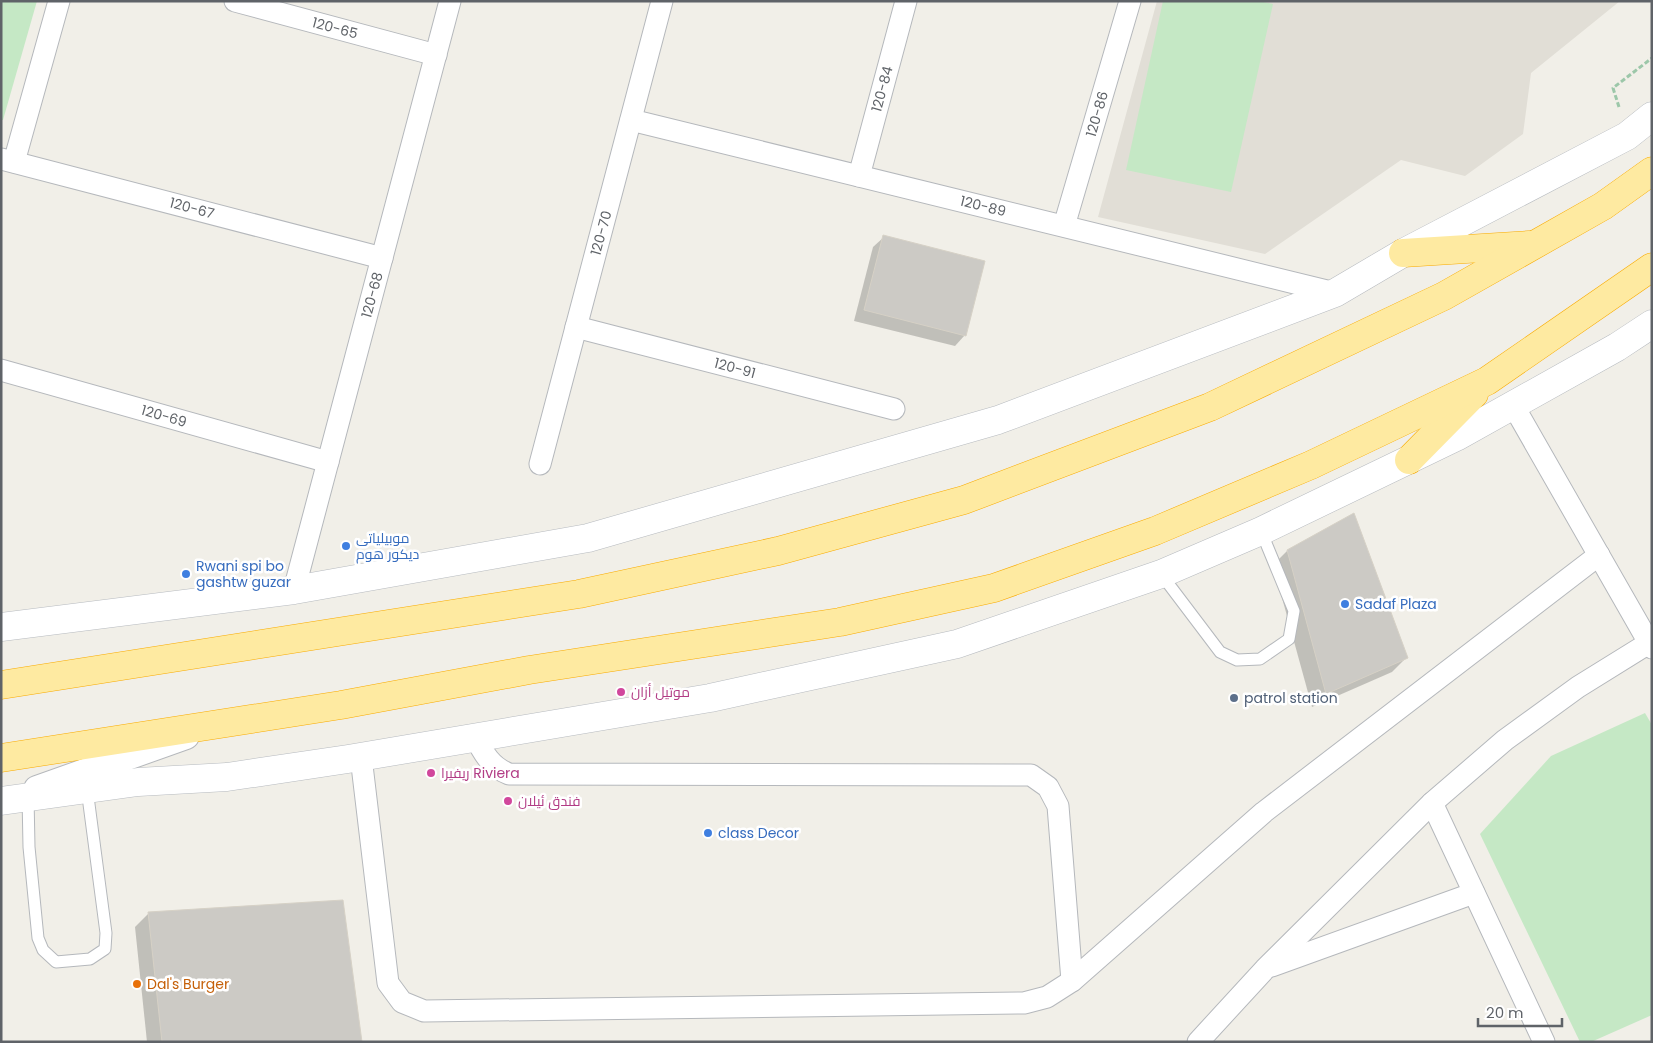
<svg xmlns="http://www.w3.org/2000/svg" width="1653" height="1043" viewBox="0 0 1653 1043" font-family="Poppins,Cairo,sans-serif">
<rect width="100%" height="100%" fill="#f1efe8"/>
<polygon fill="#e1ded6" points="1157,1 1620,1 1531,73 1523,134 1465,176 1401,160 1265,254 1098,217"/>
<g fill="#c5e8c5">
<polygon points="1,1 37,1 3,120 1,120"/>
<polygon points="1163,1 1259,1 1273,4 1231,192 1126,170"/>
<polygon points="1645,713 1652,725 1652,1015 1591,1042 1580,1042 1480,834 1551,756"/>
</g>
<g fill="#0003">
<polygon points="884,237 965,335 955,346 854,321 873,247"/>
<polygon points="1287,551 1406,658 1392,672 1312,707 1273,565"/>
<polygon points="149,913 361,1042 147,1042 135,927"/>
</g>
<g fill="#cccac5" stroke="#d6d1c6">
<polygon points="883,235 985,261 966,336 864,310"/>
<polygon points="1354,513 1408,658 1326,694 1287,550"/>
<polygon points="343,900 362,1042 162,1042 148,912"/>
</g>
<g fill="none" stroke-linecap="round" stroke-linejoin="round">
<g stroke="#b5b8bc" stroke-width="13">
<g id="service">
<polyline points="1161,574 1220,652 1237,660 1260,659 1289,639 1294,611 1261,531"/>
<polyline points="28,796 29,847 38,938 43,950 56,962 90,959 105,949 106,933 87,789"/>
</g>
</g>
<g stroke="#b5b8bc" stroke-width="23">
<g id="minor">
<polyline points="235,1 436,55"/>
<polyline points="631,120 1335,293"/>
<polyline points="1,159 382,258"/>
<polyline points="14,162 59,1"/>
<polyline points="859,176 906,1"/>
<polyline points="1064,226 1130,1"/>
<polyline points="576,327 894,409"/>
<polyline points="1,370 328,462"/>
<polyline points="1513,405 1652,648"/>
<polyline points="540,464 662,1"/>
<polyline points="294,590 450,1"/>
<path d="M475,737C484,754 491,767 509,774L1031,775L1048,787L1058,806L1072,981"/>
<polyline points="361,757 388,983 402,1002 424,1011 1024,1003 1047,997 1072,981 1264,812 1599,555"/>
<polyline points="1432,803 1544,1042"/>
<polyline points="1272,966 1474,893"/>
<polyline points="1198,1042 1265,969 1432,803 1505,740 1578,687 1649,643"/>
</g>
</g>
<g stroke="#b5b8bc" stroke-width="28">
<polyline id="tertiary" points="37,789 186,736"/>
</g>
<g stroke="#b6babf" stroke-width="29">
<g id="secondary">
<polyline points="1,627 294,590 588,538 998,420 1335,293 1403,253 1627,136 1652,116"/>
<polyline points="1,801 138,782 227,777 348,759 710,698 957,644 1161,574 1261,531 1456,437 1617,347 1652,324"/>
</g>
</g>
<g stroke="#f9ab00" stroke-width="29">
<g id="trunk">
<polyline points="1403,253 1529,245"/>
<polyline points="1409,460 1474,394"/>
<polyline points="1,685 579,594 778,551 964,500 1210,407 1444,296 1603,206 1652,171"/>
<polyline points="1,758 341,705 529,670 840,622 994,588 1155,531 1311,465 1487,381 1652,267"/>
</g>
</g>
<polyline stroke="#9cc7a9" stroke-width="3" stroke-dasharray="5 2.5" stroke-linecap="butt" points="1619,107 1613,88 1652,58"/>
<use href="#service" stroke="#fff" stroke-width="11"/>
<use href="#minor" stroke="#fff" stroke-width="21"/>
<use href="#tertiary" stroke="#fff" stroke-width="26"/>
<use href="#secondary" stroke="#fff" stroke-width="28"/>
<use href="#trunk" stroke="#feeaa1" stroke-width="28"/>
</g>
<g fill="#3f7fe0" stroke="#fff" stroke-width="2">
<circle cx="346" cy="546" r="5"/>
<circle cx="186" cy="574" r="5"/>
<circle cx="1345" cy="604" r="5"/>
<circle cx="708" cy="833" r="5"/>
</g>
<g fill="#d1479c" stroke="#fff" stroke-width="2">
<circle cx="621" cy="692" r="5"/>
<circle cx="431" cy="773" r="5"/>
<circle cx="508" cy="801" r="5"/>
</g>
<circle fill="#5c6f8a" stroke="#fff" stroke-width="2" cx="1234" cy="698" r="5"/>
<circle fill="#e8710a" stroke="#fff" stroke-width="2" cx="137" cy="984" r="5"/>
<g text-anchor="middle" stroke-width="5" stroke-linejoin="round" paint-order="stroke">
<g font-size="14" fill="#5f6368" stroke="#fff">
<text transform="translate(335 28) rotate(15)" y="5">120-65</text>
<text transform="translate(882 89) rotate(-75)" y="5">120-84</text>
<text transform="translate(1097 114) rotate(-74)" y="5">120-86</text>
<text transform="translate(983 206) rotate(14)" y="5">120-89</text>
<text transform="translate(192 208) rotate(15)" y="5">120-67</text>
<text transform="translate(601 233) rotate(-75)" y="5">120-70</text>
<text transform="translate(372 295) rotate(-75)" y="5">120-68</text>
<text transform="translate(735 368) rotate(15)" y="5">120-91</text>
<text transform="translate(164 416) rotate(16)" y="5">120-69</text>
</g>
<g font-size="14" fill="#366cbe" stroke="#fff" text-anchor="start">
<text x="356" y="543">موبیلیاتی<tspan x="356" dy="16">دیکور هوم</tspan></text>
<text x="196" y="571">Rwani spi bo<tspan x="196" dy="16">gashtw guzar</tspan></text>
<text x="1355" y="609">Sadaf Plaza</text>
<text x="718" y="838">class Decor</text>
</g>
<g font-size="14" fill="#b23c85" stroke="#fff" text-anchor="start">
<text x="631" y="697">موتيل أزان</text>
<text x="441" y="778">ریفیرا Riviera</text>
<text x="518" y="806">فندق ئيلان</text>
</g>
<g font-size="14" fill="#4e5e75" stroke="#fff" text-anchor="start">
<text x="1244" y="703">patrol station</text>
</g>
<g font-size="14" fill="#c56008" stroke="#fff" text-anchor="start">
<text x="147" y="989">Dal's Burger</text>
</g>
</g>
<rect width="1653" height="1043" fill="none" stroke="#5f6368" stroke-width="5"/>
<path d="M1478 1018v8h84v-8" fill="none" stroke="#5f6368" stroke-width="2.5"/>
<text x="1486" y="1018" font-size="15" fill="#5f6368" stroke="#ffffff" stroke-width="4" paint-order="stroke">20 m</text>
</svg>
